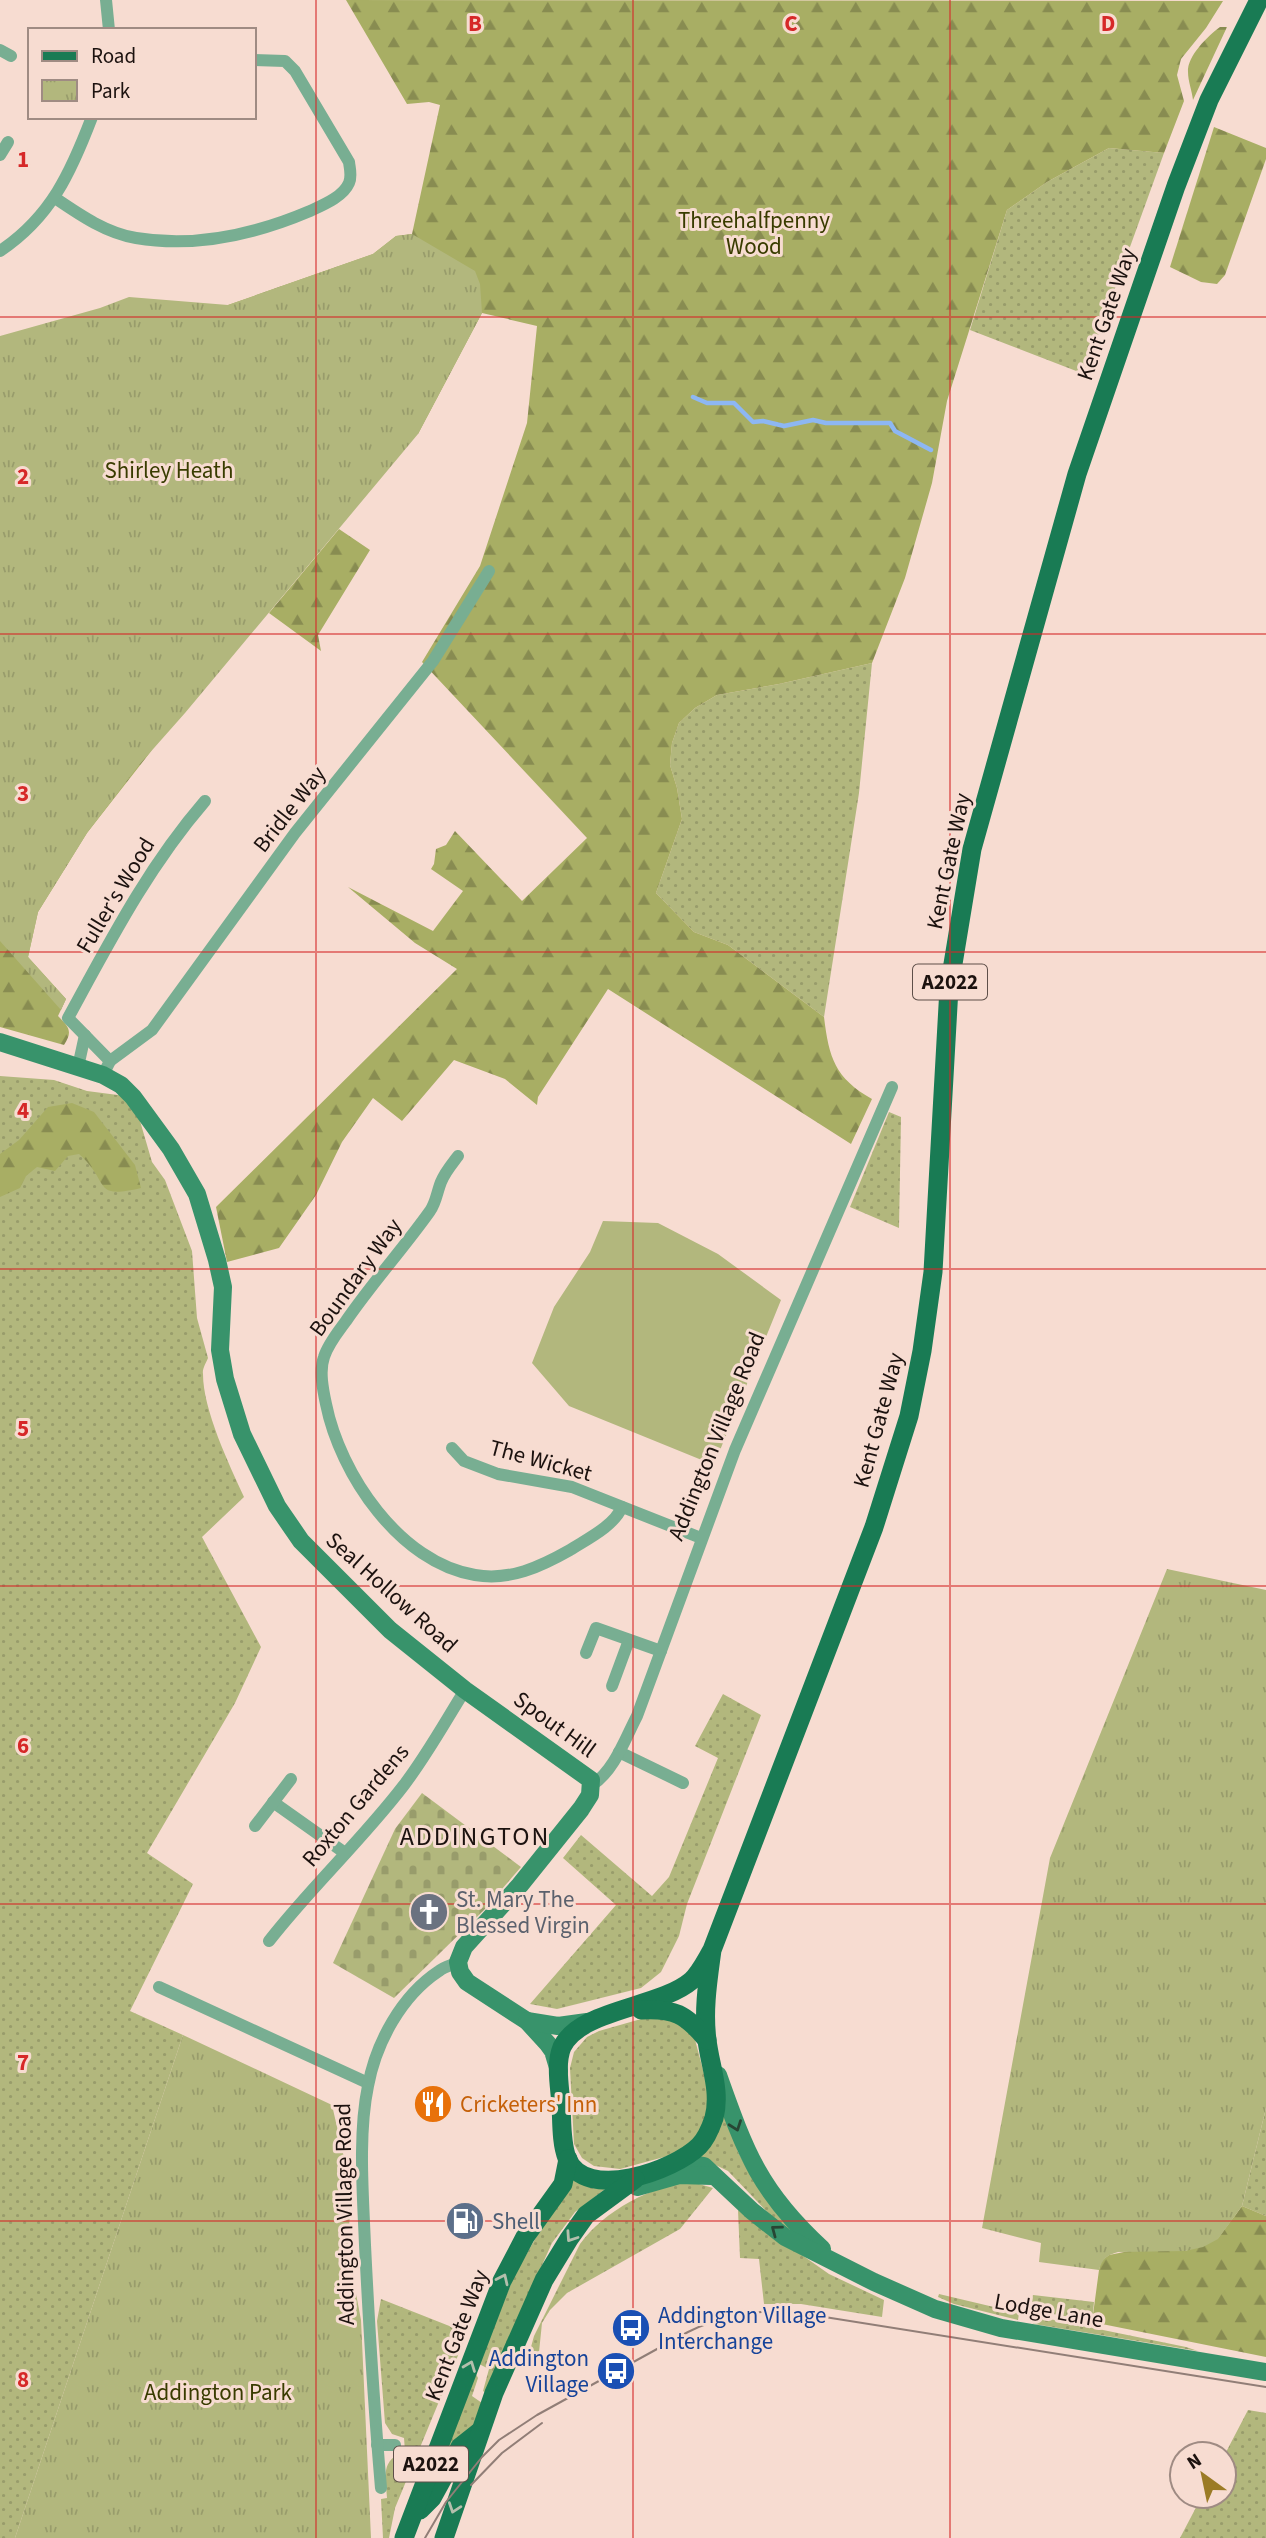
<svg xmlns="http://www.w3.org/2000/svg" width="1266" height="2538" viewBox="0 0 1266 2538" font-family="'Source Sans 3',sans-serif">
<defs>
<pattern id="grass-dots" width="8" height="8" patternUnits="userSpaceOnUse" patternTransform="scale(1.75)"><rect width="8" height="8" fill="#b2b77d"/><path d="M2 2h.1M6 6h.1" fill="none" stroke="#989c6b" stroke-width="1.8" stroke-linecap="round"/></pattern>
<pattern id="forest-firs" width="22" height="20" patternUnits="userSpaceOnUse" patternTransform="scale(1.75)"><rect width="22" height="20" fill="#a8ae64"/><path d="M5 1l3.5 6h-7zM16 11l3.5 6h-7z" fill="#888c51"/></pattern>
<pattern id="cemetery-stones" width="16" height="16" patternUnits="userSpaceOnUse" patternTransform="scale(1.75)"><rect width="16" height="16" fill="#b2b77d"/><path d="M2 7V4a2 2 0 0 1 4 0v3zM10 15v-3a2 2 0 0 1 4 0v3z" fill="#989c6b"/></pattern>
<pattern id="park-tufts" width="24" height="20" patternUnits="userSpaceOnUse" patternTransform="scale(1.75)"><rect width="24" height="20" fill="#b2b77d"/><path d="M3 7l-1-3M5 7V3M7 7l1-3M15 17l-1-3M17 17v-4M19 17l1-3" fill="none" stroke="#989c6b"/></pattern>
</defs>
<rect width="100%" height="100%" fill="#f7dcd1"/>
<g fill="url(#grass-dots)">
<polygon points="1109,148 1164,153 1084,374 970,330 1007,210 1047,182"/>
<polygon points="872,663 859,793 824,1017 728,945 694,932 656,893 682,819 677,788 670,765 672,743 679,723 695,708 717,695 779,684"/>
<path d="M0,1076L54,1080L87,1091L133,1097L152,1162L165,1180L192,1251L197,1318L208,1358C206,1363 202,1369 203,1374C203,1410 229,1464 244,1497L202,1537L261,1647L235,1703L147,1853L193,1884L130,2011L183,2035L15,2538H0Z"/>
<polygon points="889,1112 901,1117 899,1228 850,1207"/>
<polygon points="723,1694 761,1715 687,1904 679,1936 661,1972 641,1988 557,2009 530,2004 616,1905 563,1858 581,1835 652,1896 669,1877 718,1758 695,1746"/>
<polygon points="655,2015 668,2016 694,2036 711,2100 704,2132 675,2154 620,2169 594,2166 582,2158 574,2144 570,2068 574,2052 587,2037 599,2031"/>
<polygon points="723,2101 738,2152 756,2185 796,2234 777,2222 728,2171 697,2156"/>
<polygon points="1266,2108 1266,2216 1242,2206"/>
<polygon points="573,2173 609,2186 575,2212 552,2243 498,2362 486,2393 483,2391 489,2369 479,2364 514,2276"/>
<path d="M692,2182L713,2188L680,2229L567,2293L550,2310L542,2323L538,2362L531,2347L534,2336L580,2244C604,2211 652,2185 692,2182Z"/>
<polygon points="738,2210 829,2274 884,2300 882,2317 801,2304 764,2304 759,2259 740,2258"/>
<polygon points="939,2294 1019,2313 1018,2320 954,2304 938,2297"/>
<polygon points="1033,2295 1094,2302 1092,2322 1029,2309"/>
<path d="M381,2299L457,2329L464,2341L395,2508L389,2538H383L381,2499L387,2498C386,2475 380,2461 405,2451L404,2438L392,2434L385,2423L377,2321Z"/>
<polygon points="1030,2315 1186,2347 1198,2351 1034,2324 1031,2322"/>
<polygon points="476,2374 478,2378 472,2396 482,2403 471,2434 443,2458"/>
<polygon points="1248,2410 1266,2413 1266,2538 1180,2538 1202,2496 1224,2496 1224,2456"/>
</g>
<g fill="url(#forest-firs)">
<path d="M346,0L1223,1L1206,28L1181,59L1177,75L1184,101L1164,153L1109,148L1047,182L1007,210L947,401L932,483L905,578L872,663L779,684L717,695L695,708L679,723L672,743L670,765L677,788L682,819L656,893L694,932L728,945L824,1017C829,1058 835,1078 872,1099L851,1144L608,989L538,1097L537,1105L505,1079L454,1060L402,1121L373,1098L342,1142L316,1195L279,1248L227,1262L216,1207L457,969L415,943L348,887L433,931L463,891L431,869L434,864L436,849L446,845L455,831L522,901L587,838L422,662L480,566L527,423L537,326L482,313L418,434L228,305L373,254L396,236L412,234L440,105L429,102L407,104Z"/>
<path d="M1220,27H1227L1193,100C1192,91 1188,81 1188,72C1187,56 1208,36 1220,27Z"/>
<polygon points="1214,127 1266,148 1266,159 1225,275 1217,284 1201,282 1170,267"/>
<polygon points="339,529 370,550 318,635 321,651 269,613"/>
<path d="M152,750L87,833L38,912L28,957L66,999L58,1016C69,1027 73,1031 64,1045L0,1027V849Z"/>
<path d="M72,1103L94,1112L135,1165L141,1188C91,1200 111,1182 79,1154L68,1156L55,1171L37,1167L26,1176L20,1188L0,1197V1154L19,1140L48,1107Z"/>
<polygon points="1242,2206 1266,2216 1266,2357 1092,2322 1099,2270 1101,2261 1109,2255 1129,2251 1185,2251 1218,2238"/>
</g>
<polygon fill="url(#cemetery-stones)" points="422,1793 521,1867 484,1910 394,1998 333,1963 395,1829"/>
<g fill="url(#park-tufts)">
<polygon points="412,234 475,271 480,284 482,313 418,434 185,713 139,765 87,833 38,912 28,957 66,999 61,1010 0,941 0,336 100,308 129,297 228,305 373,254 396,236"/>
<path d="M1167,1569L1266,1590V2108L1242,2206L1218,2239L1203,2247L1185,2251L1118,2252C1107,2255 1102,2259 1099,2270L1039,2262L1041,2243L982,2228L1050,1858Z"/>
<polygon points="183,2035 332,2105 351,2188 348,2251 361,2320 371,2538 15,2538"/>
</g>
<polygon fill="#b2b77d" points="603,1221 658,1223 718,1254 781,1300 714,1465 569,1406 532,1363 554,1307 590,1252"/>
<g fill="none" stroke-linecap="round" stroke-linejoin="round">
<polyline stroke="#8db7f3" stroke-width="4.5" points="693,397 707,403 734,403 753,422 763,421 784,426 813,420 826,423 890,423 895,431 931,450"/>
<g stroke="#78ae92" stroke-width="12">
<polyline points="106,0 109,30"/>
<polyline points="0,50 11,56"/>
<polyline points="0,155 8,142"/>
<path d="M55,198C80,215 106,233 136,238C195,248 256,234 310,211C323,205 343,197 349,183C352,176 350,170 349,162L295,71L285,61L254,60"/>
<path d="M0,251C51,217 71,172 92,117"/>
<polyline points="110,1061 152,1030 295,833 433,661 489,571"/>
<polyline points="78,1067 85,1035"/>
<path d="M106,1069L110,1061L68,1018C110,941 148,867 205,801"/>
<path d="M458,1156C452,1164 445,1172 441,1182C437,1192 436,1203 430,1211C403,1249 372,1283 346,1321C338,1332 328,1344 324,1357C319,1371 323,1390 326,1404C340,1474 400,1563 475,1575C510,1581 540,1567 570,1550C587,1539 614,1526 622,1507"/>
<polyline points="452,1448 464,1461 498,1474 572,1487 701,1538"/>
<polyline points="586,1653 596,1628 661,1651"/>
<polyline points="612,1686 629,1640"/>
<polyline points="619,1752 683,1783"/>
<path d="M592,1785C614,1771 625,1739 637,1716L735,1450L892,1087"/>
<polyline points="273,1802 345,1853"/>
<polyline points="255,1826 291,1779"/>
<path d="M269,1941C311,1887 362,1840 404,1785C427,1755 445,1722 465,1690"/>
<polyline points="159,1987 368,2083"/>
<polyline points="377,2445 395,2445"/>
<path d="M381,2488C374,2407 369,2326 365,2245C363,2195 358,2134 368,2086C376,2043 401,1996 439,1971C444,1967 452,1965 458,1962"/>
</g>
<g stroke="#38936b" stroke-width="18">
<polyline points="0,1042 103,1075 121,1085 133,1097 171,1149 197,1194 217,1260 223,1287 220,1350 225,1379 242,1434 277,1506 301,1541 390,1630 465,1690 591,1780 590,1795 581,1809 520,1885 464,1947 458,1962 460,1972 467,1982 527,2021 548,2044 553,2051 559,2071"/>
<polyline points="527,2021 558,2026 587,2022"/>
<path d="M718,2075C746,2154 760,2192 822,2249"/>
<polyline points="669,2167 687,2163 704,2166 752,2211 785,2237 874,2282 935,2309 1001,2328 1266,2372"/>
<polyline points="637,2187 679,2175 712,2176"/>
</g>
<g stroke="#197b54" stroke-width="19">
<path d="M712,1950C708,1980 703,2010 707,2040C710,2066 721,2091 714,2118C711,2127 706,2139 699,2146C675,2170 585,2203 567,2158C561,2143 562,2121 561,2105C560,2088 555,2064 562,2047C580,2009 659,2008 691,1981C700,1973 706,1960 712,1950L874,1527L909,1416L922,1351L933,1272L949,988L972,849L1077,474L1176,186L1209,100L1259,0"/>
<path d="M641,2010C674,2008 686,2014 707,2040"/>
<polyline points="420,2510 432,2498 460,2447 479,2432"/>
<polyline points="404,2538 502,2281 525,2237 563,2184 568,2159"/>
<polyline points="444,2538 494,2393 544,2280 569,2239 586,2215 635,2179"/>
</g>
<g stroke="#917e77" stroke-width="2">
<polyline points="471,2485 502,2453 542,2423"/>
<path d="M425,2538L446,2502L482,2457L499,2440L537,2415L688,2332C720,2316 751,2311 787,2311L1266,2387"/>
</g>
</g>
<defs><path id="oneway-chevron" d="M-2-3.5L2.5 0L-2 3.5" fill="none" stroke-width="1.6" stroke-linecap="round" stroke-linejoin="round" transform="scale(1.75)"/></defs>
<g stroke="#274634">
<use href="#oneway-chevron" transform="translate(736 2126) rotate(70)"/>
<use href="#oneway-chevron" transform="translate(776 2230) rotate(-143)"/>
</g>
<g stroke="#b4bfac">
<use href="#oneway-chevron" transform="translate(571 2237) rotate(124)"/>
<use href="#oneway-chevron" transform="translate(503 2279) rotate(-65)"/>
<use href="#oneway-chevron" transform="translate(470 2366) rotate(-69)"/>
<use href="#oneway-chevron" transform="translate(454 2508) rotate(109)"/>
</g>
<path fill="none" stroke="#d62828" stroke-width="2" stroke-opacity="0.55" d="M316,0V2538M633,0V2538M950,0V2538M0,317H1266M0,634H1266M0,952H1266M0,1269H1266M0,1586H1266M0,1904H1266M0,2221H1266"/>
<defs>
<g id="church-disc" transform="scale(2.0125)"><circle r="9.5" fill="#6b7280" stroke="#f7dcd1"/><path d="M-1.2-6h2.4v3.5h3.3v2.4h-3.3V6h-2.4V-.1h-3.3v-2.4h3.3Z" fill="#fff"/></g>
<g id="restaurant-disc" transform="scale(2.0125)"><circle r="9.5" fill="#e8710a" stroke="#f7dcd1"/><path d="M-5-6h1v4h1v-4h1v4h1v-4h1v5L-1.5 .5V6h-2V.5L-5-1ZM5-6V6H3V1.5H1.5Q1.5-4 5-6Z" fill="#fff"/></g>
<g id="fuel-disc" transform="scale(2.0125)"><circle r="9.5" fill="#5c6f8a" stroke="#f7dcd1"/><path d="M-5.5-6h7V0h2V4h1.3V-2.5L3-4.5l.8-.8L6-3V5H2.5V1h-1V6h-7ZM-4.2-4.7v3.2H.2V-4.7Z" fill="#fff"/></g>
<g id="bus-disc" transform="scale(2.0125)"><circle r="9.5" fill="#1a4fb4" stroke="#f7dcd1"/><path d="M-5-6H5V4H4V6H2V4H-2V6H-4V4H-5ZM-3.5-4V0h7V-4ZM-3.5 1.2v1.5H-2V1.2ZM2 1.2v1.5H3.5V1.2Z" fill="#fff"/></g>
</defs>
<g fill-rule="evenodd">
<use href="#church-disc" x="429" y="1912"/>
<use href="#restaurant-disc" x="433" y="2104"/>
<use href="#fuel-disc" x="465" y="2221"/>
<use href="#bus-disc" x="631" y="2328"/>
<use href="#bus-disc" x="616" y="2371"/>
</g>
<g text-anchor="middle" stroke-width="6" stroke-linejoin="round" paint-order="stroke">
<g fill="#f7dcd1" stroke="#5e4f49" stroke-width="2">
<rect x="913" y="964.5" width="74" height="35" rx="5"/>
<rect x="394" y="2446.5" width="74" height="35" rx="5"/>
</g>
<g font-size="21" font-weight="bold" fill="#1c120f">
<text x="950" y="989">A2022</text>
<text x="431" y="2471">A2022</text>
</g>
<g font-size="23" fill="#393c00" stroke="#f7dcd1">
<text x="754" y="228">Threehalfpenny<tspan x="754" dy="26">Wood</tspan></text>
<text x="169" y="478">Shirley Heath</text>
<text x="218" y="2400">Addington Park</text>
</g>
<g font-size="23" fill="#1c120f" stroke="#f7dcd1">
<text transform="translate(1106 314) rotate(-71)" y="8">Kent Gate Way</text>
<text transform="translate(289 809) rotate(-52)" y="8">Bridle Way</text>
<text transform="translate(948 861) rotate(-78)" y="8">Kent Gate Way</text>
<text transform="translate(115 895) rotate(-59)" y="8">Fuller's Wood</text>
<text transform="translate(355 1277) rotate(-54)" y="8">Boundary Way</text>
<text transform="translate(878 1420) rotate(-75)" y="8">Kent Gate Way</text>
<text transform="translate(716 1436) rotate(-68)" y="8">Addington Village Road</text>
<text transform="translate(541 1460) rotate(15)" y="8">The Wicket</text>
<text transform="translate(392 1592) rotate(42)" y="8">Seal Hollow Road</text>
<text transform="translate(555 1724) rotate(36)" y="8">Spout Hill</text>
<text transform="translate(355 1805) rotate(-50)" y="8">Roxton Gardens</text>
<text transform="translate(344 2214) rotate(-91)" y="8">Addington Village Road</text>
<text transform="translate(1049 2310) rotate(10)" y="8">Lodge Lane</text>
<text transform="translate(456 2335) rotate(-69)" y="8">Kent Gate Way</text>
</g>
<g font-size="23" fill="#5b616d" stroke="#f7dcd1" text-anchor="start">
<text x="456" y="1907">St. Mary The<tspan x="456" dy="26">Blessed Virgin</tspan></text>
</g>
<g font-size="23" fill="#c56008" stroke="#f7dcd1" text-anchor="start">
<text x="460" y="2112">Cricketers' Inn</text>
</g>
<g font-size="23" fill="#4e5e75" stroke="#f7dcd1" text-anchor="start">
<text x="492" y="2229">Shell</text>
</g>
<g font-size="23" fill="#164399" stroke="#f7dcd1" text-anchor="start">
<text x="658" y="2323">Addington Village<tspan x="658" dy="26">Interchange</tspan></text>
<text x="589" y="2366" text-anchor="end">Addington<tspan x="589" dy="26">Village</tspan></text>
</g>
<g font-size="26" letter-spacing="2" fill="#1c120f" stroke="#f7dcd1">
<text x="475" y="1845">ADDINGTON</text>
</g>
</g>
<g font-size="23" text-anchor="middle" font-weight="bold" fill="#d62828" stroke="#f7dcd1" stroke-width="6" stroke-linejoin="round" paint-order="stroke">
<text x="475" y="31">B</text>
<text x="791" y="31">C</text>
<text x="1108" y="31">D</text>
<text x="23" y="167">1</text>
<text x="23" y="484">2</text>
<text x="23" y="801">3</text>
<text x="23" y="1118">4</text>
<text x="23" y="1436">5</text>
<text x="23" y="1753">6</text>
<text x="23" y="2070">7</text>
<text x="23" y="2387">8</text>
</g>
<rect x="28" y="28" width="228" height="91" fill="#f7dcd1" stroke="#9f8b83" stroke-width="2"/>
<rect x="42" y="51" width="35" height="10" fill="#197b54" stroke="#9f8b83" stroke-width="2"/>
<text x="91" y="63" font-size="21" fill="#1c120f">Road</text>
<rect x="42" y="80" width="35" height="21" fill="url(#park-tufts)" stroke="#9f8b83" stroke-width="2"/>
<text x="91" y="98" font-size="21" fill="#1c120f">Park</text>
<g transform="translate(1203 2475) rotate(327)"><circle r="33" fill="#f7dcd1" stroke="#9f8b83" stroke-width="2"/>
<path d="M0-5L12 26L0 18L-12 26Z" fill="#9b7b25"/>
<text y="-10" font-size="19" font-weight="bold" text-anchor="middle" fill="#1c120f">N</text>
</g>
</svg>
